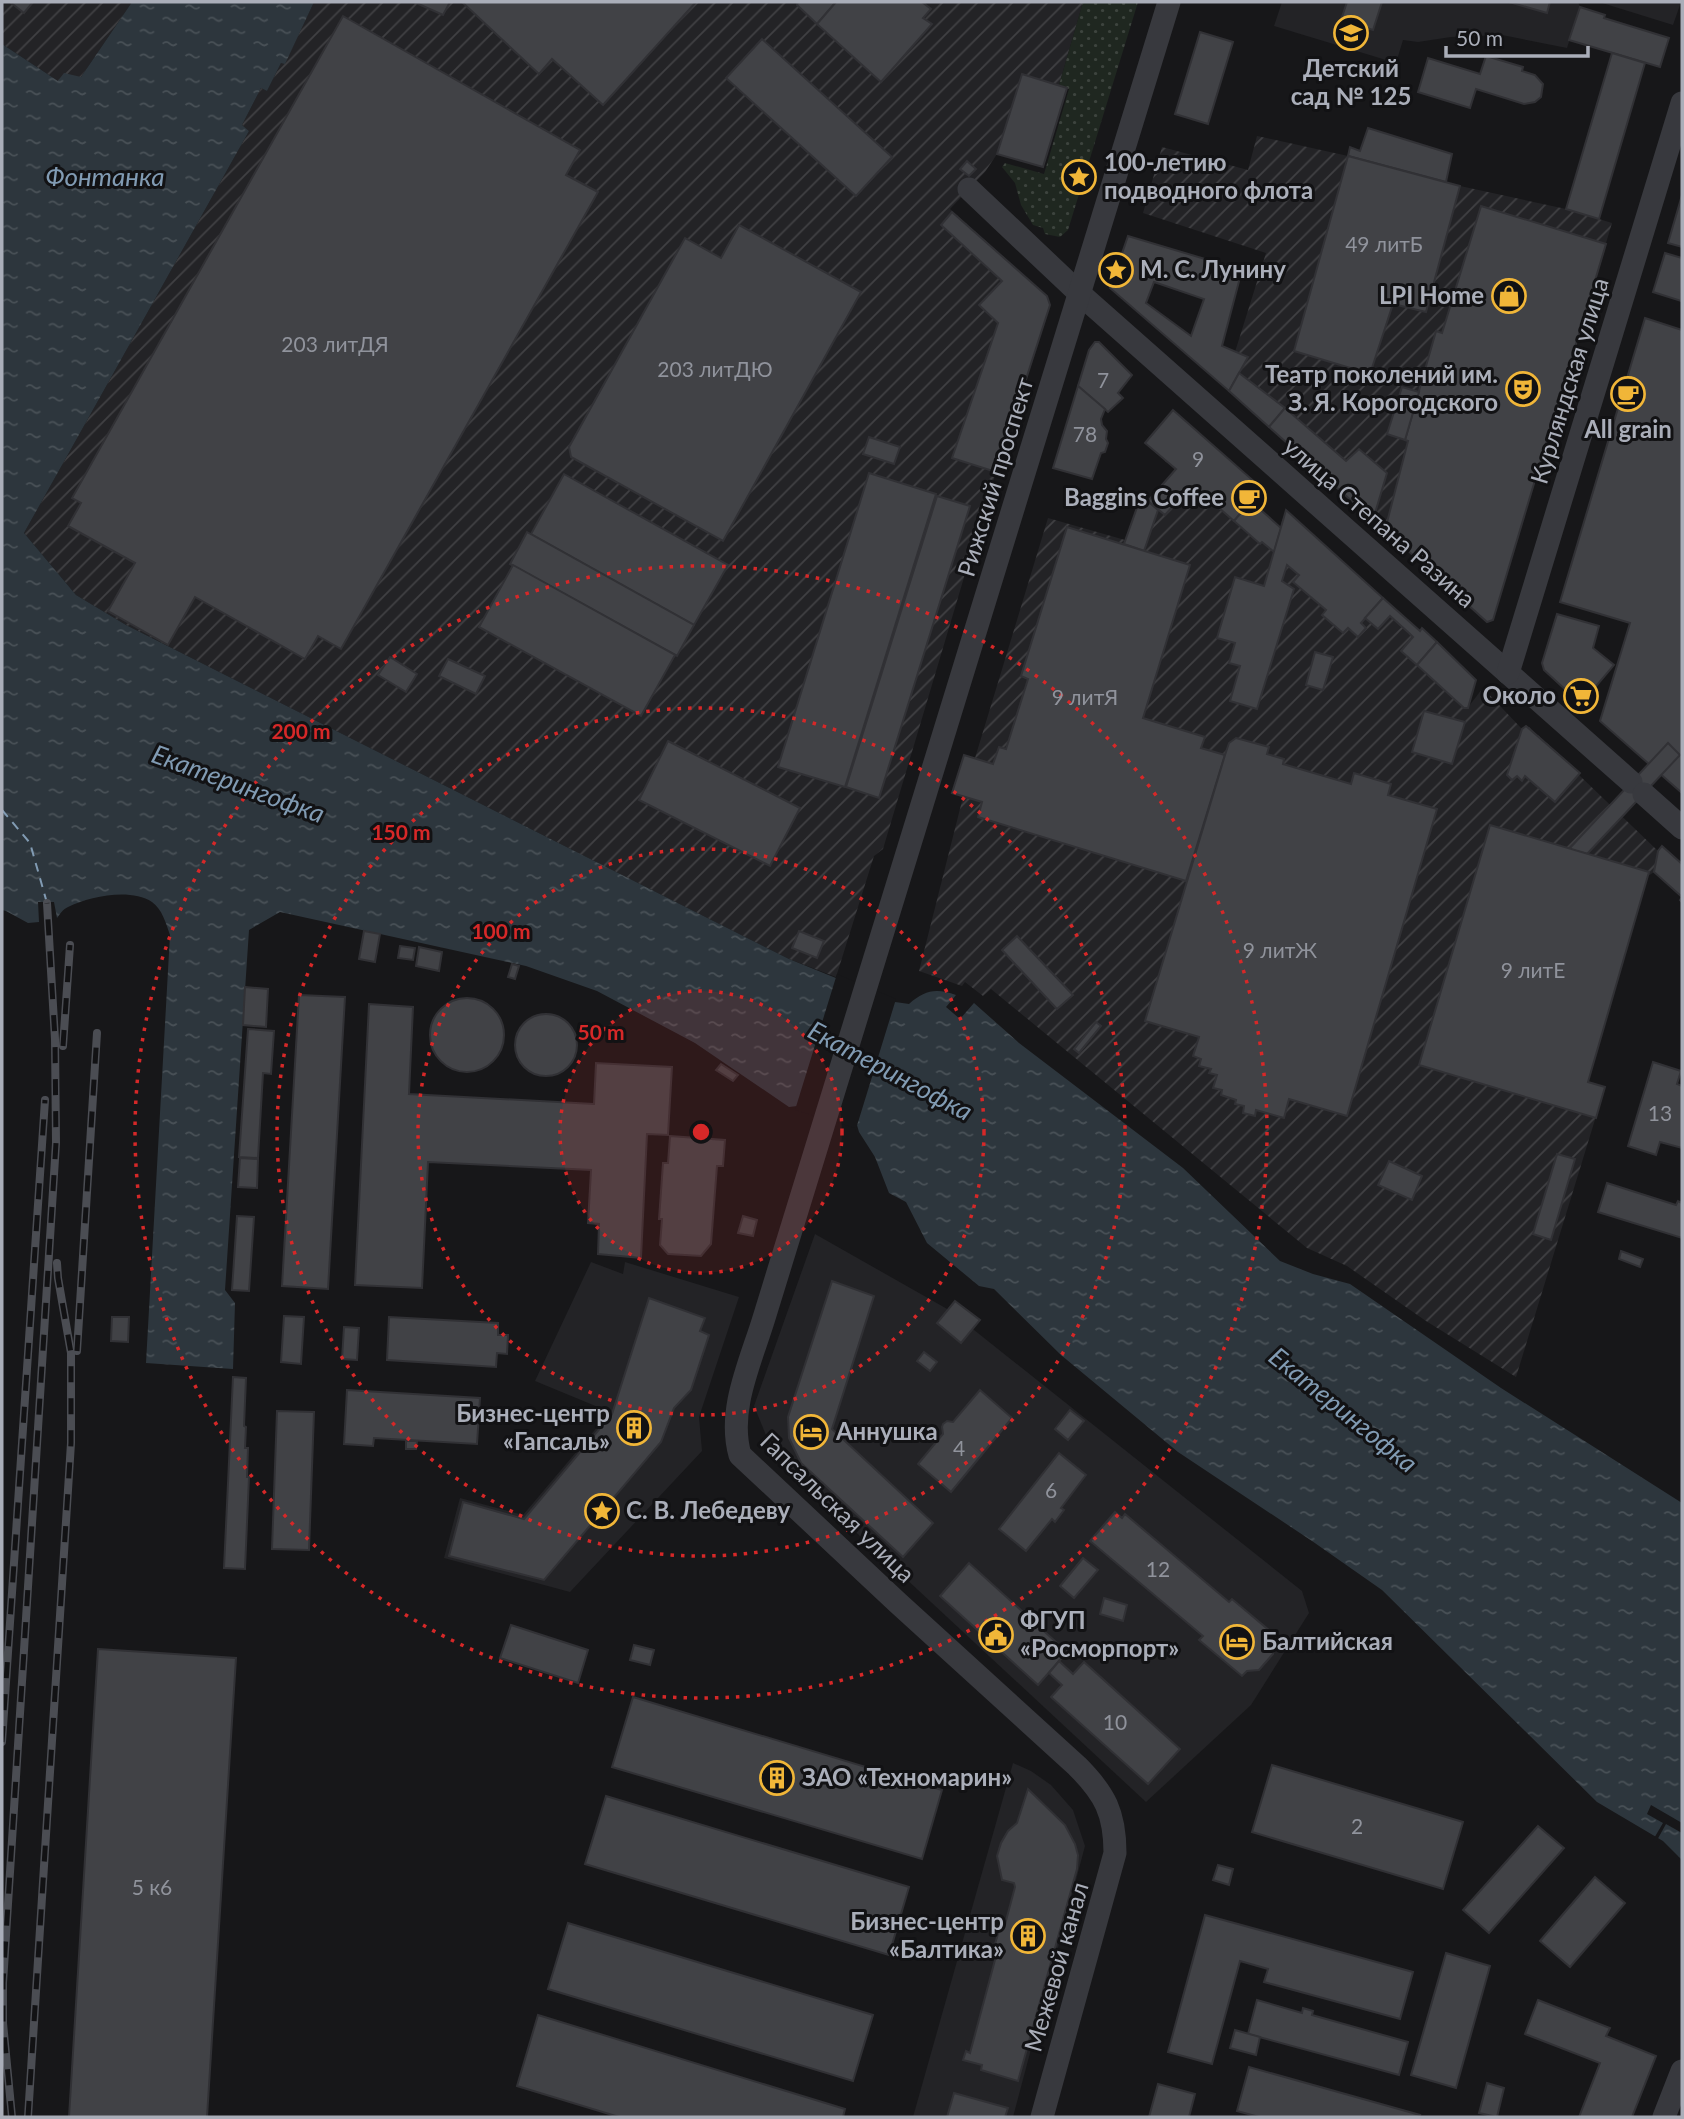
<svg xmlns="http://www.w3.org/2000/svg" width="1684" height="2119" viewBox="0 0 1684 2119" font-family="Lato,sans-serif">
<defs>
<pattern id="industrial-furrows" width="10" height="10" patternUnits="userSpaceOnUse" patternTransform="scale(1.75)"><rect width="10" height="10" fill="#232326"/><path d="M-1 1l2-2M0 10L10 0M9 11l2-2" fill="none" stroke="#404043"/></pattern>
<pattern id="park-dots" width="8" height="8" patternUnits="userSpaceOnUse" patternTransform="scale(1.75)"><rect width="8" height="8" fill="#1f2720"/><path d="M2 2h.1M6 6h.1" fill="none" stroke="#3d443e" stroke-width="1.8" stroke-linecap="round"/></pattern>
<pattern id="water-ripples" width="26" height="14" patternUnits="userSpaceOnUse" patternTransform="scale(1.75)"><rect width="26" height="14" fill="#2d363d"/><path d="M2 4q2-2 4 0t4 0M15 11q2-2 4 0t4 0" fill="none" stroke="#495157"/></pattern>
</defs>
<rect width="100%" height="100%" fill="#171719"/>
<g fill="#232326">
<polygon points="1282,2 1578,2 1580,7 1567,48 1502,35 1451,37 1418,42 1403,40 1396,63 1274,26"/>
<polygon points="1599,2 1681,2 1673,25"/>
<polygon points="815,1234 949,1310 1302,1591 1309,1613 1251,1705 1146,1802 775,1457 754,1406"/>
<polygon points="591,1262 623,1274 625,1262 739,1297 699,1417 702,1451 570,1592 444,1558 460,1498 523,1515 610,1412 535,1381"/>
<polygon points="1013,1763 1031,1771 1051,1785 1073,1810 1085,1846 1013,2117 913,2117"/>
</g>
<g fill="url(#industrial-furrows)">
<polygon points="2,2 132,2 81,77 58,81 2,44"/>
<polygon points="314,2 1083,2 1059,85 1067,88 1043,167 997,154 985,172 950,209 1047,296 1050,305 988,497 883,849 874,856 836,977 789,959 126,625 76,595 24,533 249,131 242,125 261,88 267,91 281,63 285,63"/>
<polygon points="1257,136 1348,156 1460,186 1566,209 1612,223 1493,620 1487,622 1229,391 1247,357 1235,352 1266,253 1143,213 1162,147 1248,170"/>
<polygon points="1173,410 1257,484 1249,494 1254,498 1252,501 1280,527 1286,510 1419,630 1422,628 1476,680 1469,706 1483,688 1521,728 1526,726 1529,727 1580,773 1579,775 1659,852 1654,872 1648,876 1588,1081 1605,1087 1516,1377 1426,1321 1347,1266 1307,1248 991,989 983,996 965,982 962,986 919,971 963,797 952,793 964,755 975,758 1048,518 1125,540 1140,499 1149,503 1148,501 1175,470 1145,443"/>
</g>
<polygon fill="url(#park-dots)" points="1083,2 1138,2 1068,230 1060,237 1045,234 1043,228 1033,225 1021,205 1015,183 1002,167 1005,163 1044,174 1069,89 1059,85"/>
<path fill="url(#water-ripples)" d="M132,2H314L285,64L281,63L267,91L261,88L242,125L249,131L24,533L76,595L126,625L789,959L895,1002L909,1004C925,990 936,988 956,995L946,1007L960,1019L974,1003L1019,1043L1183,1168L1280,1261L1313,1274L1350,1284L1501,1388L1682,1503V1860L1663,1841L1597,1802L1382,1590L1312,1541L1178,1452L1061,1355L994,1289L979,1286L927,1243L906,1202L889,1193L875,1157L859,1132L857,1125L797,1106L789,1107L695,1043L597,991L526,966L280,912L249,930L225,1290L235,1303L233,1369L146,1363L170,935C166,923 162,909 152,902C131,888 90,896 68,907C63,909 60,914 57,918L54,902H38L39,922L28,923L6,911L2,910V44L58,81L64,73L81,77Z"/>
<g fill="#171719">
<polygon points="837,974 896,999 855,1132 855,1128 795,1110"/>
<polygon points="1651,1805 1682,1823 1682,1833 1666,1824 1656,1842 1653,1840 1663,1823 1647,1814"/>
</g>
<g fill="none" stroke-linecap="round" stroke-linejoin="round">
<polyline stroke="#819bb3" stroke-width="2" stroke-dasharray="9 7" stroke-linecap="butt" points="2,810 30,843 47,903"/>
</g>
<g fill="#414246" stroke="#313135" stroke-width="2" fill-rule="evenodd">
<polygon points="10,2 33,2 24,13"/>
<polygon points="414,2 450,2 443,15"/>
<polygon points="462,2 696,2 603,105 552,59 539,74"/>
<polygon points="798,2 836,2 817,24 797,5"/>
<polygon points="836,2 922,2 931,9 923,18 932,24 881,82 817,24"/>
<polygon points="1347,2 1382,2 1373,30 1341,20"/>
<polygon points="1509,2 1550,2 1547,13"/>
<polygon points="1580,7 1605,15 1604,18 1669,38 1660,67 1569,40"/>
<polygon points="343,16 580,150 566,175 598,192 341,649 318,636 305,659 195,597 168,645 108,611 135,563 68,526 81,503 72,498"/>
<polygon points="1200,32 1233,42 1208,124 1175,114"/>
<polygon points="762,39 892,157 856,196 726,78"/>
<polygon points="1612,53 1645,63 1599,219 1566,209"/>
<polygon points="1486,56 1523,67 1522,71 1535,75 1543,84 1541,97 1535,102 1524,104 1476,89 1470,108 1418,92 1428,58 1480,74"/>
<polygon points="1022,74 1067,88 1043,167 997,154"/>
<polygon points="1368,128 1452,154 1446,182 1348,156 1350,147 1360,151"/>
<polygon points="1348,156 1460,186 1426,312 1393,304 1370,374 1294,351"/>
<polygon points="967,161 976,169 969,176 960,169"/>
<polygon points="1682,195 1682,247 1668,243"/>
<polygon points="1481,206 1606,244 1493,620 1487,622 1385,530 1408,441 1405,440 1436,331 1442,333"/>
<polygon points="952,212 1047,296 1050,305 996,472 952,458 998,323 979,305 1002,281 941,225"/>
<polygon points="739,225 861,292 723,541 571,457 569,447 685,238 721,258"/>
<path d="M1128,236L1242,270L1222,346L1248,357L1229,391L1110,288ZM1154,282L1204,299L1191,336L1146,303Z"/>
<polygon points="1665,253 1682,258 1681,301 1653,292"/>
<polygon points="1645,318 1682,330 1682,793 1600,721 1630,623 1560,602"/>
<polygon points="1095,342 1099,342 1132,375 1118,393 1123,398 1108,412 1078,386 1089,350"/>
<polygon points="1239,373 1285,408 1269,427 1229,391"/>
<polygon points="1078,386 1105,409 1101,419 1102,425 1107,431 1106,439 1108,443 1105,452 1101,453 1092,479 1053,468"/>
<polygon points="1402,387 1419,392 1405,440 1387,434"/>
<polygon points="1285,408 1346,461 1359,449 1387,473 1373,520 1269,427"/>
<polygon points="1173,410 1257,484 1249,494 1254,498 1234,521 1202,493 1193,492 1189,488 1165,515 1148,501 1176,469 1145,443"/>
<polygon points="869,437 900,447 894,464 863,454"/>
<polygon points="869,473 936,494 845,787 778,767"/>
<polygon points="564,474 728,565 694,625 531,534"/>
<polygon points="937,496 970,506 879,798 846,787"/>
<polygon points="1140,499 1151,504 1158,510 1144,551 1124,544"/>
<polygon points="1251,501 1281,528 1274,552 1262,542 1260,544 1234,521"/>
<polygon points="1286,510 1383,598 1361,623 1366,628 1358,637 1348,628 1343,633 1322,615 1326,610 1293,582 1299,575 1287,565 1282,581 1294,589 1257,709 1230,701 1240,666 1229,663 1235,643 1217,638 1235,577 1264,586"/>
<polygon points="1067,527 1190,565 1143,718 1205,737 1201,748 1225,755 1186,881 978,817 982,802 952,793 964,755 993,764 999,747 1006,749 1028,679 1021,676"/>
<polygon points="527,532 694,625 677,656 510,564"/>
<polygon points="513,565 675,655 641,716 479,627"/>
<polygon points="1383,598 1420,631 1422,628 1437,642 1417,665 1401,651 1413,637 1409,633 1390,616 1378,629 1365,618"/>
<polygon points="1557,614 1599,626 1593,648 1614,665 1581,704 1544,670 1542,663"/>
<polygon points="1437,642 1476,680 1468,708 1464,708 1417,665"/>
<polygon points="1315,652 1333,657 1323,690 1306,685"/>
<polygon points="390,657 417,674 406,692 378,675"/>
<polygon points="448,659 485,676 476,694 439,676"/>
<polygon points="1424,711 1465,722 1452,764 1412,752"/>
<polygon points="1526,726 1580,773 1555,802 1525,776 1522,781 1517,776 1512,780 1507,775 1522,729"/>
<polygon points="1236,738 1269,747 1267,754 1284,759 1283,764 1351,784 1354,773 1391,784 1388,795 1437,809 1347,1116 1289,1099 1284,1118 1256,1110 1255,1116 1243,1113 1244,1106 1235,1104 1236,1100 1221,1095 1222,1090 1213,1088 1217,1075 1209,1073 1211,1069 1199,1066 1201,1059 1193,1056 1199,1037 1145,1021 1225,755 1229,743"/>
<polygon points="668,741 800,808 770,866 639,800"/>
<polygon points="1668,743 1680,755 1587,854 1569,849"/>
<polygon points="1490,825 1649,872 1588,1082 1605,1087 1596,1118 1419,1065"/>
<polygon points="1662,846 1682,864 1682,902 1680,900 1682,897 1654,872 1658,851"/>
<polygon points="364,931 380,934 375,962 359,959"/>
<polygon points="799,931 824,941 817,958 792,948"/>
<polygon points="1017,936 1073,995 1057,1009 1002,950"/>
<polygon points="400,946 415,948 413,960 398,958"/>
<polygon points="419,947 442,952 439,971 416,966"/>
<polygon points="512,964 519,966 515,979 508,977"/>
<polygon points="245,987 268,989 266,1027 243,1025"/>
<polygon points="299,995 345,997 328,1289 282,1286"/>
<circle cx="467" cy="1035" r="37"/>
<polygon points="369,1004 413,1007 409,1094 594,1104 596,1063 672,1067 668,1135 647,1134 641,1258 598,1254 599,1224 588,1223 591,1170 428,1162 422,1288 355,1285"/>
<circle cx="546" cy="1045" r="31"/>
<polygon points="1096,1022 1101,1026 1079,1053 1074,1049"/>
<polygon points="248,1029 274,1031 271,1074 263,1073 258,1158 239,1157"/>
<polygon points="1653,1062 1681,1071 1677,1084 1682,1086 1682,1148 1660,1142 1656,1155 1628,1146"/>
<polygon points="721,1064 738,1075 733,1081 716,1070"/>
<polygon points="670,1136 725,1140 723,1166 717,1166 711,1244 701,1256 668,1254 660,1245 662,1219 659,1219 663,1163 668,1163"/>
<polygon points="1557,1154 1575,1159 1551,1240 1533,1234"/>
<polygon points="240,1158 258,1159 257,1188 238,1187"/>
<polygon points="1389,1161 1422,1176 1412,1200 1378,1185"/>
<polygon points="1607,1183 1676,1205 1678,1201 1682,1203 1682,1238 1598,1212"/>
<polygon points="237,1216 254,1217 249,1291 232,1290"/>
<polygon points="743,1216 757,1220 753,1236 738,1233"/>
<polygon points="1621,1251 1643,1259 1640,1267 1619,1259"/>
<polygon points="832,1281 874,1296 832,1429 933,1523 903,1557 801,1463 789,1438 788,1417"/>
<polygon points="649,1298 705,1318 700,1331 709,1335 691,1390 674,1408 661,1442 544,1580 449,1556 463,1502 524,1519 612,1414"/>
<polygon points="955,1301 980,1320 961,1343 937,1323"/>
<polygon points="284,1316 304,1317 301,1364 281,1362"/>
<polygon points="112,1317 129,1317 128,1342 111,1341"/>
<polygon points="389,1317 498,1323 498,1335 508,1335 507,1354 497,1353 496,1367 387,1360"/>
<polygon points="344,1327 359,1328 357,1360 342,1359"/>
<polygon points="924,1352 937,1362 930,1371 917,1361"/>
<polygon points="233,1377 246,1378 244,1426 246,1427 245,1448 248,1448 247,1477 249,1477 245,1569 224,1568"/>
<polygon points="347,1390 480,1398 477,1444 374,1438 373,1446 344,1444"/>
<polygon points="980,1390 1012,1418 951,1492 918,1464 943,1434 942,1427 943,1424 947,1421 953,1422"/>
<polygon points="1070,1410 1084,1421 1068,1440 1055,1429"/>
<polygon points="277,1411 314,1412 309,1550 272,1549"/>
<polygon points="406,1441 417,1441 416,1449 406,1449"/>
<polygon points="1059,1453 1086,1475 1061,1508 1064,1510 1055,1522 1052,1519 1026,1551 999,1529"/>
<polygon points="1115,1512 1122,1518 1125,1514 1229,1602 1232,1599 1276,1636 1270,1643 1274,1647 1273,1654 1259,1670 1247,1671 1242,1676 1199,1640 1203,1636 1090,1541"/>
<polygon points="1083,1558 1098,1570 1074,1598 1060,1586"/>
<polygon points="969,1563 1067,1652 1038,1685 940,1596"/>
<polygon points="1104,1598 1127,1605 1123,1621 1100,1614"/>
<polygon points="511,1625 588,1650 578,1683 500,1658"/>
<polygon points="634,1645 654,1650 650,1665 630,1660"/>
<polygon points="98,1649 236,1658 207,2117 69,2117"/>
<polygon points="1059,1661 1073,1674 1084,1662 1180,1749 1148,1784 1051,1697 1062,1685 1049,1673"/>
<polygon points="633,1697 942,1790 922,1859 612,1767"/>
<polygon points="1272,1765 1463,1822 1443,1889 1252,1832"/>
<polygon points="1028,1789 1065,1825 1075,1844 1078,1855 1077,1869 1018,2081 981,2070 982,2065 963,2060 966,2051 970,2053 999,1945 995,1944 1000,1927 1004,1928 1015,1887 1014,1883 1002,1880 997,1856 1001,1843 1008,1831 1017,1823"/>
<polygon points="606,1796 909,1887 889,1955 585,1864"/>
<polygon points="1538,1826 1564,1848 1489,1933 1463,1910"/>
<polygon points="1218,1865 1233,1869 1229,1885 1213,1880"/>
<polygon points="1595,1877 1625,1903 1570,1967 1540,1941"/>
<polygon points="1205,1915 1413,1972 1400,2019 1264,1982 1268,1969 1240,1961 1212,2064 1168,2052"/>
<polygon points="568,1923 873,2015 853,2081 548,1989"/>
<polygon points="1446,1953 1490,1966 1456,2088 1411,2075"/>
<polygon points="1257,2000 1302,2013 1303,2008 1313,2011 1312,2015 1408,2042 1399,2075 1248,2034"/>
<polygon points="1538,2000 1610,2028 1606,2036 1656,2056 1632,2117 1579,2117 1600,2063 1525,2034"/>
<polygon points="538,2015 845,2109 843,2117 619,2117 517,2086"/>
<polygon points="1235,2030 1260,2037 1256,2055 1230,2048"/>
<polygon points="1249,2067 1420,2115 1419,2117 1259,2117 1237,2111"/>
<polygon points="1487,2083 1504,2088 1497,2117 1479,2113"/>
<polygon points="1158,2084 1195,2094 1189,2117 1149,2117"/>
<polygon points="954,2093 1008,2108 1005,2117 947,2117"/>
</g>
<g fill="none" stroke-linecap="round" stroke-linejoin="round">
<g stroke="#38393e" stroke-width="23">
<polyline points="969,189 1079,293 1631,782"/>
<polyline points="1508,673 1682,103"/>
<polyline points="1644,794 1682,828"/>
<path d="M1042,2117L1115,1853C1115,1813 1105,1794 1077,1766L898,1603L740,1455C727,1410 751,1361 764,1318L1169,2"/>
<polyline points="1664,2117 1682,2071"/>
</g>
<g stroke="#4b4d53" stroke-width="8">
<g id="rail">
<polyline points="63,1046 70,945"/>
<polyline points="77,1351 97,1033"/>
<polyline points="2,1742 45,1100"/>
<polyline points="12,2117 3,2023 3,1983 56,1143 55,1039 47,903"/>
<polyline points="28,2117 71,1443 71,1353 58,1278 57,1263"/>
</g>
</g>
<use href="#rail" stroke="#121214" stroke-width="5" stroke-dasharray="16" stroke-linecap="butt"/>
</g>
<circle cx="701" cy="1132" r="141" fill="#d62828" fill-opacity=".12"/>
<g fill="none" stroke="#d62828" stroke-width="3.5" stroke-dasharray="3.5 7">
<circle cx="701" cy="1132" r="141"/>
<circle cx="701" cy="1132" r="283"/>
<circle cx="701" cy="1132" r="424"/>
<circle cx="701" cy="1132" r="566"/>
</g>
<defs>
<g id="school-ring" transform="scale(1.75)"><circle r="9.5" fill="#121214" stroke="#f1b638" stroke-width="1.5"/><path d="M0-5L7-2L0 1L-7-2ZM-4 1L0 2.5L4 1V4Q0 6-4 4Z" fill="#f1b638"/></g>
<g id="sight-ring" transform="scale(1.75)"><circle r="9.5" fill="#121214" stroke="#f1b638" stroke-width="1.5"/><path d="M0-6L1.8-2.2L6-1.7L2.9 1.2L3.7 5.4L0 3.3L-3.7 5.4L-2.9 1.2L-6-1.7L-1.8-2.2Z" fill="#f1b638"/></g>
<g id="shop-ring" transform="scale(1.75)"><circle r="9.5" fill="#121214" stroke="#f1b638" stroke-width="1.5"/><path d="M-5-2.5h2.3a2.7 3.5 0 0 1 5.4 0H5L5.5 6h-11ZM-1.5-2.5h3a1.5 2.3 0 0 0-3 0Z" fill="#f1b638"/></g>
<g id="theatre-ring" transform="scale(1.75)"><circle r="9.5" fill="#121214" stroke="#f1b638" stroke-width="1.5"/><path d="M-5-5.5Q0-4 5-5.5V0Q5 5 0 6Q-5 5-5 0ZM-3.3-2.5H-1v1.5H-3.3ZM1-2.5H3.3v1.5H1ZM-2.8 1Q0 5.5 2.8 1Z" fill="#f1b638"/></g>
<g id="cafe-ring" transform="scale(1.75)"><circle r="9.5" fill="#121214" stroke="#f1b638" stroke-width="1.5"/><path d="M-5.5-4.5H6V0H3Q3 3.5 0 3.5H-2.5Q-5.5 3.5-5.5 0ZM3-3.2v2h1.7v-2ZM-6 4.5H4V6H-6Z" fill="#f1b638"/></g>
<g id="supermarket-ring" transform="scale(1.75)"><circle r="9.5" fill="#121214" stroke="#f1b638" stroke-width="1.5"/><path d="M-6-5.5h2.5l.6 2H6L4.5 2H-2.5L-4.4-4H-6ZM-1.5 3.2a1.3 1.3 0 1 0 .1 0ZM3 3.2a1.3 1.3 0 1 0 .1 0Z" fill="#f1b638"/></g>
<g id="building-ring" transform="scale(1.75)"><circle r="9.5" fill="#121214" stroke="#f1b638" stroke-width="1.5"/><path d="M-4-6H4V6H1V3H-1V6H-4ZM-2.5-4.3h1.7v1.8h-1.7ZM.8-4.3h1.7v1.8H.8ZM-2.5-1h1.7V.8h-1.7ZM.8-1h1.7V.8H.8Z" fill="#f1b638"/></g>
<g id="hotel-ring" transform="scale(1.75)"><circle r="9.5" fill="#121214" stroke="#f1b638" stroke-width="1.5"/><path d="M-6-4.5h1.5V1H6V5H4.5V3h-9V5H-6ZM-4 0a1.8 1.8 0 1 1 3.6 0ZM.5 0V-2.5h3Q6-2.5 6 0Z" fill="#f1b638"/></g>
<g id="civic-ring" transform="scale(1.75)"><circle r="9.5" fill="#121214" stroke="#f1b638" stroke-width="1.5"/><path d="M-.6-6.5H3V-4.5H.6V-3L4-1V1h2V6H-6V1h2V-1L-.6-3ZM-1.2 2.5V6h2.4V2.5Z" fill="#f1b638"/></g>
</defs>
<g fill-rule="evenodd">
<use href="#school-ring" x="1351" y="33"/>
<use href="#sight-ring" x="1079" y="177"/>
<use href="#sight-ring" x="1116" y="270"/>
<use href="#shop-ring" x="1509" y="296"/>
<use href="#theatre-ring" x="1523" y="389"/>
<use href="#cafe-ring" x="1628" y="394"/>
<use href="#cafe-ring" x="1249" y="498"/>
<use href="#supermarket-ring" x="1581" y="696"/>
<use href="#building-ring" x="634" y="1428"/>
<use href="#hotel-ring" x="811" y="1432"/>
<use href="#sight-ring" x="602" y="1511"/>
<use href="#civic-ring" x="996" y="1635"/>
<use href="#hotel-ring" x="1237" y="1642"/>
<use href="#building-ring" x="777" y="1778"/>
<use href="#building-ring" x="1028" y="1936"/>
</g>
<g text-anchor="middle" stroke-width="6" stroke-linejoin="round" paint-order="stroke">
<g font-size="21" fill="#90939c">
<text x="1384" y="252">49 литБ</text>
<text x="335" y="352">203 литДЯ</text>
<text x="715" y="377">203 литДЮ</text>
<text x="1103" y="388">7</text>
<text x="1085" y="442">78</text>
<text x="1198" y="467">9</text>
<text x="1085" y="705">9 литЯ</text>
<text x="1280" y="958">9 литЖ</text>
<text x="1533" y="978">9 литЕ</text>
<text x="1660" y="1121">13</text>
<text x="959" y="1456">4</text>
<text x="1051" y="1498">6</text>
<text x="1158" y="1577">12</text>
<text x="1115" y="1730">10</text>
<text x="1357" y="1834">2</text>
<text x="152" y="1895">5 к6</text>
</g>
<g font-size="24" font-weight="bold" fill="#aaaeb9" stroke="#121214" text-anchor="start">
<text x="1351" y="77" text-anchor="middle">Детский<tspan x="1351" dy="28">сад № 125</tspan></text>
<text x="1104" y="171">100-летию<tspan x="1104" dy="28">подводного флота</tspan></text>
<text x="1140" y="278">М. С. Лунину</text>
<text x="1484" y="304" text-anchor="end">LPI Home</text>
<text x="1498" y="383" text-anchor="end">Театр поколений им.<tspan x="1498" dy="28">З. Я. Корогодского</tspan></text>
<text x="1628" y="438" text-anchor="middle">All grain</text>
<text x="1224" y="506" text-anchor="end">Baggins Coffee</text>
<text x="1556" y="704" text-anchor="end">Около</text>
<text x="610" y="1422" text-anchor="end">Бизнес-центр<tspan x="610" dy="28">«Гапсаль»</tspan></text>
<text x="836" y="1440">Аннушка</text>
<text x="626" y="1519">С. В. Лебедеву</text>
<text x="1020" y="1629">ФГУП<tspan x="1020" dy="28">«Росморпорт»</tspan></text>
<text x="1262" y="1650">Балтийская</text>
<text x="802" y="1786">ЗАО «Техномарин»</text>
<text x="1004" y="1930" text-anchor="end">Бизнес-центр<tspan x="1004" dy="28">«Балтика»</tspan></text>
</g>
<g font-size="24" fill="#aaaeb9" stroke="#121214">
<text transform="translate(1570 381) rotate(-73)" y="8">Курляндская улица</text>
<text transform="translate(996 477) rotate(-73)" y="8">Рижский проспект</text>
<text transform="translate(1379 523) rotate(41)" y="8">улица Степана Разина</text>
<text transform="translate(837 1508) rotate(44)" y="8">Гапсальская улица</text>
<text transform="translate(1057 1967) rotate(-74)" y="8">Межевой канал</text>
</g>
<g font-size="26" font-style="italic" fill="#819bb3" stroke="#121214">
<text x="105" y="186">Фонтанка</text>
<text transform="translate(238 784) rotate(20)" y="9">Екатерингофка</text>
<text transform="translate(890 1071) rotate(28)" y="9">Екатерингофка</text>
<text transform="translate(1343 1410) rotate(39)" y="9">Екатерингофка</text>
</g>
</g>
<circle cx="701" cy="1132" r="10" fill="#d62828" stroke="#121214" stroke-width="3.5"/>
<g font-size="21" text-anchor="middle" font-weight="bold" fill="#d62828" stroke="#121214" stroke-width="6" stroke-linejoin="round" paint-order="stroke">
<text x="301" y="739">200 m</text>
<text x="401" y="840">150 m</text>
<text x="501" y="939">100 m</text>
<text x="601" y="1040">50 m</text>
</g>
<rect width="1684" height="2119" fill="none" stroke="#aaaeb9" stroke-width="7"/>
<path d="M1446 46v10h142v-10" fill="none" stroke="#aaaeb9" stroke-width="3.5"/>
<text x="1456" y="46" font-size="21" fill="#aaaeb9" stroke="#121214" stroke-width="5" paint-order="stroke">50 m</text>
</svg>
